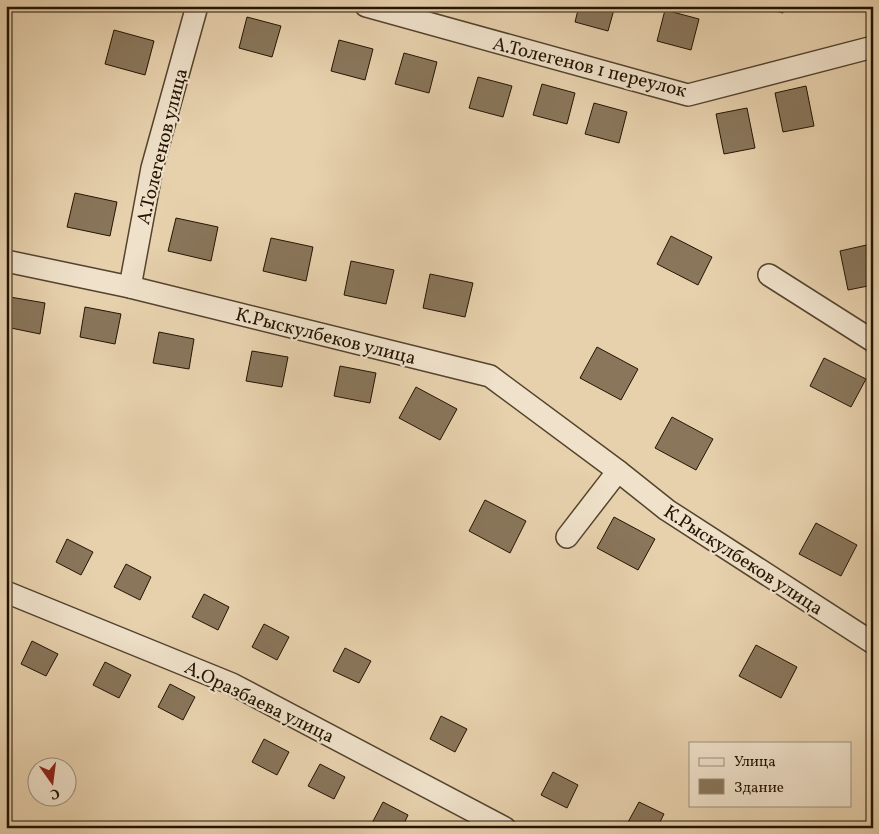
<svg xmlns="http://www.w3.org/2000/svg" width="879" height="834" viewBox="0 0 879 834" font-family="Vollkorn,serif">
<rect width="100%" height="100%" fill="#e7d1ad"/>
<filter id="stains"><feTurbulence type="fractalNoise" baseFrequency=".004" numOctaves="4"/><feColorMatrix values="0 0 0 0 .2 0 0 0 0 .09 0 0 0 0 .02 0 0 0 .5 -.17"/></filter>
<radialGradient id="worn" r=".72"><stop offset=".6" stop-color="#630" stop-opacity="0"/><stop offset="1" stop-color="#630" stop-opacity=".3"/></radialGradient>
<g fill="#89765b" stroke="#231402">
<polygon points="579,6 615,6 608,31 575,22"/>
<polygon points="756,6 785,6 783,13"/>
<polygon points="665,10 699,19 691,50 657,41"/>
<polygon points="247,17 281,26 272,57 239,48"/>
<polygon points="114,30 154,41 145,75 105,64"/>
<polygon points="339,40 373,49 365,80 331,71"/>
<polygon points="404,53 437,62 429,93 395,84"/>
<polygon points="478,77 512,86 503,117 469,108"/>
<polygon points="542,84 575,93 567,124 533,115"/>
<polygon points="806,86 814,126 783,132 775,93"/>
<polygon points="594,103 627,112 619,143 585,134"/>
<polygon points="747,108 755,148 724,154 716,114"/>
<polygon points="75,193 117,202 110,236 67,227"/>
<polygon points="176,218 218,227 211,261 168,251"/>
<polygon points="671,236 712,257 698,285 657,264"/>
<polygon points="271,238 313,247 306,281 263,271"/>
<polygon points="871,244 873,285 848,290 840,251"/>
<polygon points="351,261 394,270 386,304 344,295"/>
<polygon points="430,274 473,283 465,317 423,308"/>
<polygon points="10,297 45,303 40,334 6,327"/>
<polygon points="85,307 121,314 115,344 80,337"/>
<polygon points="159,332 194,339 189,369 153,363"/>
<polygon points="597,347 638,369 621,400 580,378"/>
<polygon points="252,351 288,357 282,387 246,381"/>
<polygon points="824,358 866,379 851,407 810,386"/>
<polygon points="340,366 376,373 370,403 334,396"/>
<polygon points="416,387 457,409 440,440 399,418"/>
<polygon points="672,417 713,439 696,470 655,448"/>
<polygon points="485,500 526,521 510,553 469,531"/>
<polygon points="614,517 655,539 638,570 597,548"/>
<polygon points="816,523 857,545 841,576 799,554"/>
<polygon points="67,539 93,552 81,575 56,562"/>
<polygon points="126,564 151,577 140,600 114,587"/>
<polygon points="204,594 229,607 218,630 192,617"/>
<polygon points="264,624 289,637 277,660 252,647"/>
<polygon points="32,641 58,654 46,676 21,664"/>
<polygon points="756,645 797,667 781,698 739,676"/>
<polygon points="345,648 371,661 359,683 333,671"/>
<polygon points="105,662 131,675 119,698 93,685"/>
<polygon points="170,684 195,697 183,720 158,707"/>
<polygon points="441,716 467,729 455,752 430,739"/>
<polygon points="264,739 289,752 277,775 252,762"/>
<polygon points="320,764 345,777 334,799 308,786"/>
<polygon points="553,772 578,785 567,808 541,795"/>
<polygon points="383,802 408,815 402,828 377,828 371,825"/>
<polygon points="639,802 664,814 657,828 634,828 627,824"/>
</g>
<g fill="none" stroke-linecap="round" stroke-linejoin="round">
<g stroke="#54432d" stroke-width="24">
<g id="minor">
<polyline points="366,6 688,95 873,47"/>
<polyline points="6,261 130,287 490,376 618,471 667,510 873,643"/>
<polyline points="769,275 873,341"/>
<polyline points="130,287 152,168 197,6"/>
<polyline points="567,537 618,471"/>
<polyline points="6,592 232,684 505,828"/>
</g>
</g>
<use href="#minor" stroke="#efe1ca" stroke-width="21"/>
</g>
<g text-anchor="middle" stroke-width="4.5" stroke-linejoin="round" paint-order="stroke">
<g font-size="19" fill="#231402" stroke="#efe1ca">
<text transform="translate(590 66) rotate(14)" y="7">А.Толегенов 1 переулок</text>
<text transform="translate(161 146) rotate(-76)" y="7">А.Толегенов улица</text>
<text transform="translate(326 335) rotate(14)" y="7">К.Рыскулбеков улица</text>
<text transform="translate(744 559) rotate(33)" y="7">К.Рыскулбеков улица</text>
<text transform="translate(260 701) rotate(26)" y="7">А.Оразбаева улица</text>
</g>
</g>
<rect width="879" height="834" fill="none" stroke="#e7d1ad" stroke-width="25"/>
<rect x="8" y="8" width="864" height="819" fill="none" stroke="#231402" stroke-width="2.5"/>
<rect x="12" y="12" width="854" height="809" fill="none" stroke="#231402"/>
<rect x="689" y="742" width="162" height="65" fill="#efe1ca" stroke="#9d8f7a"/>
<rect x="699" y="758" width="25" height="8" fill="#efe1ca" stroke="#9d8f7a"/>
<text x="734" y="766" font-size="15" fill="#231402">Улица</text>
<rect x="699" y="779" width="25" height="15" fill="#89765b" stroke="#9d8f7a"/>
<text x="734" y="792" font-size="15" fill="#231402">Здание</text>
<g transform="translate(52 782) rotate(166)"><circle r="24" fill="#efe1ca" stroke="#9d8f7a"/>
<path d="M0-4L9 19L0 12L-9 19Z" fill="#8f2418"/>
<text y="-8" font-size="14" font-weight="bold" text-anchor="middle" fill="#231402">С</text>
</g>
<rect width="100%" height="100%" filter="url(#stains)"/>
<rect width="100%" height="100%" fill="url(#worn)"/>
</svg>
